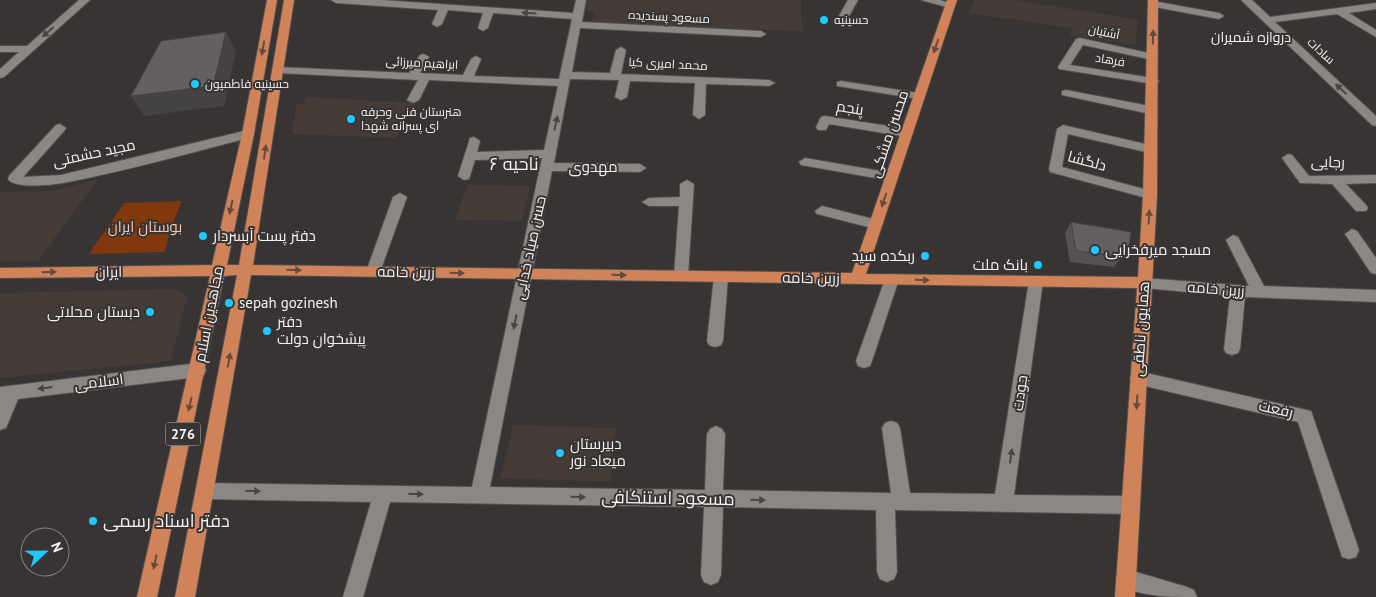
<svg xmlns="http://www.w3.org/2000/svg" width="1376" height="597" viewBox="0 0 1376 597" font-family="'PT Sans',Cairo,sans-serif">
<rect width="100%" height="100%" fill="#373433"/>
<g fill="#453c38">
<polygon points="588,0 801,0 802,31 591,24 595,11 586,10"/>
<polygon points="974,0 1016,0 1138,20 1135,45 1070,35 1072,28 969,13"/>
<polygon points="306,97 416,103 396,138 293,134 296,104 303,104"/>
<polygon points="98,179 38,261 0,261 0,192 52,191"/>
<polygon points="467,185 530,186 522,221 455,220"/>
<polygon points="175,289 187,297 171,361 0,378 0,293"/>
<polygon points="513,425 616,428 610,482 501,478"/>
</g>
<polygon fill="#82380d" points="182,201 170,230 165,252 89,254 124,203"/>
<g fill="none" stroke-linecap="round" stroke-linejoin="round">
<g stroke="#51504f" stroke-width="2">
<g id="minor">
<polygon points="79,0 90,0 4,77 0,78 0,69 19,52 0,52 0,46 27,46"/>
<polygon points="331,0 381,0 573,13 576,0 586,0 582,22 761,31 766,34 761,37 580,28 572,72 610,73 616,50 621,47 626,50 621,74 769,80 775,83 769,86 706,84 705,115 699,119 693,115 695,83 630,81 627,97 621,100 615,97 619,80 570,79 554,163 640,164 646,168 640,172 552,171 490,487 705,490 707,434 710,429 716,426 722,429 725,434 723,490 891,493 882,428 885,423 891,421 897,423 900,428 910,493 995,494 1029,281 1031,277 1041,277 1043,281 1014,495 1131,496 1138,499 1140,505 1138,511 1131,514 895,510 897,572 894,579 887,582 880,579 877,572 876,510 723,507 721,575 718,582 711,585 704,582 701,575 704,507 390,502 363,597 343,597 371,502 205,499 199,497 196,491 199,485 205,483 472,487 542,158 475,160 469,179 464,180 458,176 470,138 474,137 480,141 477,152 544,150 558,86 429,80 419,100 413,103 407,100 418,80 278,73 272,70 278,67 409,73 420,55 424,54 429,57 420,73 463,75 471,59 476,56 481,59 474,76 559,79 572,19 493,13 488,28 483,31 478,28 483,13 448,10 442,24 437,27 432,24 438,10 336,3"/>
<polygon points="848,0 858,0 848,18 840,18 839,16"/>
<polygon points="921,0 940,0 955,5 950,8"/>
<polygon points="1241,0 1252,0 1270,17 1376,3 1376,9 1349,13 1376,30 1376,37 1337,14 1275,22 1376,116 1376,126 1372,125"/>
<polygon points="1153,1 1219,13 1224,16 1219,19 1149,6 1148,4"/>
<polygon points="1080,38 1153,54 1158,57 1153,60 1083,45 1070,65 1153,78 1159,81 1153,84 1059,69 1058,67 1076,39"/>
<polygon points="841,81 919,93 925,96 919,99 837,86 837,82"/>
<polygon points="1066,90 1150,106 1156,110 1150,114 1062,95 1062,91"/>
<polygon points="825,116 907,129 913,133 907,137 829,124 826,130 818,130 816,127 821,117"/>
<path d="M60,124L66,128L64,131L23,177L61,175L248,130L254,134L252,137C190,153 126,171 63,183C51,185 14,189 8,179L9,176L56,125Z"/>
<polygon points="1063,125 1154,146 1156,149 1154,152 1150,153 1068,134 1062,167 1155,192 1157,195 1155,198 1150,199 1050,172 1049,169 1057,129"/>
<polygon points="1288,154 1292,155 1309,176 1376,175 1376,183 1346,184 1366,205 1368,208 1366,211 1356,211 1332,184 1300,183 1282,158"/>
<polygon points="805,158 892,173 898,177 892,181 801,165 799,162"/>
<polygon points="687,180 694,184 688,276 686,280 676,280 674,276 679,206 649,206 642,202 649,198 680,197 680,184"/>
<polygon points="400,193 407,197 380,272 378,276 368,276 366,272 393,197"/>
<polygon points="822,206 881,221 883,224 876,229 817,214 815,211"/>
<polygon points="1352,229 1357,231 1376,258 1376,274 1371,273 1345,234"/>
<polygon points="1233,235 1238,237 1264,286 1376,290 1376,302 1245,297 1240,349 1238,353 1232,355 1226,353 1224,349 1230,296 1144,288 1139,287 1137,283 1139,279 1144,278 1249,286 1226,240"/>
<polygon points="721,272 726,273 728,277 723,341 721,345 715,347 709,345 707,341 714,277 716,273"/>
<polygon points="892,274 897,275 899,279 872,361 870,366 864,368 858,366 856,361 885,279 887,275"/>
<polygon points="198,363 204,365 206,370 204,375 198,377 18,399 6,428 0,430 0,387"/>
<polygon points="1138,371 1311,411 1359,550 1356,557 1349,559 1342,557 1298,422 1132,383 1130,378 1132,373"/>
<path d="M1126,569L1187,587L1194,590L1197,597C1168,597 1146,597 1119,586L1116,579L1119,572Z"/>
</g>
</g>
<g stroke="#51504f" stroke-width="2">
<polygon id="major" points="267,0 277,0 254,134 227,265 239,265 284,0 294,0 253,265 852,273 947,0 957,0 866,274 1138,277 1143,195 1148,0 1158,0 1157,195 1135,597 1115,597 1137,288 251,275 195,597 175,597 237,275 224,276 157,597 137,597 210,276 0,278 0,268 212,265 242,134"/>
</g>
<use href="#minor" fill="#8a8785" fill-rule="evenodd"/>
<use href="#major" fill="#d08259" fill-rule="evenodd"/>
</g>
<polygon fill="#555352" points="1071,222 1122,256 1114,267 1070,262 1065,233"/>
<g fill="#454342">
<polygon points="226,32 236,52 224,106 144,116 131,96"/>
<polygon points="1129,245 1122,256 1114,267 1121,256"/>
</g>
<g fill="#63605f" stroke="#454342">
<polygon points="226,32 213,86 131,96 161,41"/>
<polygon points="1071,222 1131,232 1129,245 1121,256 1076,251"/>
</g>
<defs><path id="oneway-solid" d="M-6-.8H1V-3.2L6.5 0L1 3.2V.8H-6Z" transform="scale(1.25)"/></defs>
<g fill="#484543">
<use href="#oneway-solid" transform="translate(529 13) rotate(-176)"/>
<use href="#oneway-solid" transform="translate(48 32) rotate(139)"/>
<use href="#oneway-solid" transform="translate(1341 89) rotate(-137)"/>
<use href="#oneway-solid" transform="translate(556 123) rotate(-78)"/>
<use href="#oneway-solid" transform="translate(515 322) rotate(102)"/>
<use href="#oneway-solid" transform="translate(45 388) rotate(173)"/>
<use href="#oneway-solid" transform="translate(1011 456) rotate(-82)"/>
<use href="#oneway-solid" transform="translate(253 491) rotate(1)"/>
<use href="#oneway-solid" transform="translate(416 494) rotate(1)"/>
<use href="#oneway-solid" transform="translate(578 497) rotate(1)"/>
<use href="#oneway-solid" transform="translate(758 500) rotate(1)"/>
</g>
<g fill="#654b3e">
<use href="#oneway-solid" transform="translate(1153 37) rotate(-89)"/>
<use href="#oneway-solid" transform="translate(936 46) rotate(109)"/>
<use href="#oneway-solid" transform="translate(263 48) rotate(100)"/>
<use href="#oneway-solid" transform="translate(265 152) rotate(-81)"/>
<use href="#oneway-solid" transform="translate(884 200) rotate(109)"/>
<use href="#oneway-solid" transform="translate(231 207) rotate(103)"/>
<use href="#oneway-solid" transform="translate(1149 217) rotate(-86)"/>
<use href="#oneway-solid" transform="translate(294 270) rotate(1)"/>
<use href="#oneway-solid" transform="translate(49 272) rotate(-1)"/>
<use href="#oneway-solid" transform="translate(457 273) rotate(1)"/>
<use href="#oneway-solid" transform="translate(619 275) rotate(1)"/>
<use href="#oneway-solid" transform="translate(922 280) rotate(1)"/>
<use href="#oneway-solid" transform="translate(229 360) rotate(-80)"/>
<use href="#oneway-solid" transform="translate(1137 402) rotate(93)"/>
<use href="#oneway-solid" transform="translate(190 404) rotate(103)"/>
<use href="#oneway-solid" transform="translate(155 562) rotate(103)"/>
</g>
<g fill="#1ec9fd" stroke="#373433" stroke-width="2">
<circle cx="824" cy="20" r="5"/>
<circle cx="195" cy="84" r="5"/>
<circle cx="351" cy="119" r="5"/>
<circle cx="203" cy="236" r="5"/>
<circle cx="1095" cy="250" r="5"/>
<circle cx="925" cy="256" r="5"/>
<circle cx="1038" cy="265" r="5"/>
<circle cx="229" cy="303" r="5"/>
<circle cx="150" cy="312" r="5"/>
<circle cx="267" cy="331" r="5"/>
<circle cx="560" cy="453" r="5"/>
<circle cx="93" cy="521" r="5"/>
</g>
<g text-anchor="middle" stroke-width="4" stroke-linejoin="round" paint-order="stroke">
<g font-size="12" fill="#f4f3f2" stroke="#373433">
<text transform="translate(669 17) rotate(3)" y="4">مسعود پسندیده</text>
<text transform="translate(1104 32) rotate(12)" y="4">آشتیان</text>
<text transform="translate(1321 51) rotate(43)" y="4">سادات</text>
<text transform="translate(1110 60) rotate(9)" y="4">فرهاد</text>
<text transform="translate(422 63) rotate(3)" y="4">ابراهیم میرزائی</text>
<text transform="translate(668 64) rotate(3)" y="4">محمد امیری کیا</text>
</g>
<g font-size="12" fill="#f4f3f2" stroke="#373433" text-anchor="start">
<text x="834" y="24">حسینیه</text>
<text x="205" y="88">حسینیه فاطمیون</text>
<text x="361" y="116">هنرستان فنی وحرفه<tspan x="361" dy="14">ای پسرانه شهدا</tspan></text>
</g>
<g font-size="14" fill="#f4f3f2" stroke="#373433">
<text x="1251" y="42">دروازه شمیران</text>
</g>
<rect fill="#373433" stroke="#bbbab9" stroke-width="1" x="165.5" y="422.5" width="35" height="23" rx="4"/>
<g font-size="14" font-weight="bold" fill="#f4f3f2">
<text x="183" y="439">276</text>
</g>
<g font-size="15" fill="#f4f3f2" stroke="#373433">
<text transform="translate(850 108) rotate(9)" y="5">پنجم</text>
<text transform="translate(889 134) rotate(-71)" y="5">محسن مشکی</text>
<text transform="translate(94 153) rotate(-12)" y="5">مجید حشمتی</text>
<text transform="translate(1087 161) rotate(15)" y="5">دلگشا</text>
<text transform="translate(1328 162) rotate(2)" y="5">رجایی</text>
<text x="593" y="172">مهدوی</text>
<text transform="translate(530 248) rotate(-78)" y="5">حسن صیاد خدایی</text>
<text transform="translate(109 272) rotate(-1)" y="5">ایران</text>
<text transform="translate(406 272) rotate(1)" y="5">زرین خامه</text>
<text transform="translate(811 278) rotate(1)" y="5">زرین خامه</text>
<text transform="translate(1216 289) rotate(4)" y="5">زرین خامه</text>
<text transform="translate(209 314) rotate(-79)" y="5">مجاهدین اسلام</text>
<text transform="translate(1141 329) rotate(-86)" y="5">همایون ناطقی</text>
<text transform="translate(99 382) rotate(-7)" y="5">اسلامی</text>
<text transform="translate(1020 393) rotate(-82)" y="5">جودت</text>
<text transform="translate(1276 409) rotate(13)" y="5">رفعت</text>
</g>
<g font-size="15" fill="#f6c7b1" stroke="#373433">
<text x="145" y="232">بوستان ایران</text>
</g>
<g font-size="15" fill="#f4f3f2" stroke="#373433" text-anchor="start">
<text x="213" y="241">دفتر پست آبسردار</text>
<text x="1105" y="255">مسجد میرفخرایی</text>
<text x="915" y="261" text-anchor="end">ربکده سید</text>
<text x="1028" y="270" text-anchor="end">بانک ملت</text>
<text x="239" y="308">sepah gozinesh</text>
<text x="140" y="317" text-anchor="end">دبستان محلاتی</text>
<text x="277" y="327">دفتر<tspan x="277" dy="17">پیشخوان دولت</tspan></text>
<text x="570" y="449">دبیرستان<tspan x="570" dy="17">میعاد نور</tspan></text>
</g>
<g font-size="18" fill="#f4f3f2" stroke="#373433">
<text x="514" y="170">ناحیه ۶</text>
</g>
<g font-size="18" fill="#f4f3f2" stroke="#373433">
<text transform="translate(668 498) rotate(1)" y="6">مسعود استنکافی</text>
</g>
<g font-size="18" fill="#f4f3f2" stroke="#373433" text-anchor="start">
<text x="103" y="527">دفتر اسناد رسمی</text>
</g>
</g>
<g transform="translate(45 552) rotate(68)"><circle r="24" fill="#373433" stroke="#83807f"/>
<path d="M0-4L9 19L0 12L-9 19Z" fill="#1ec9fd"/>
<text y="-8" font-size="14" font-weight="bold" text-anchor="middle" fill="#f4f3f2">N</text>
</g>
</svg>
